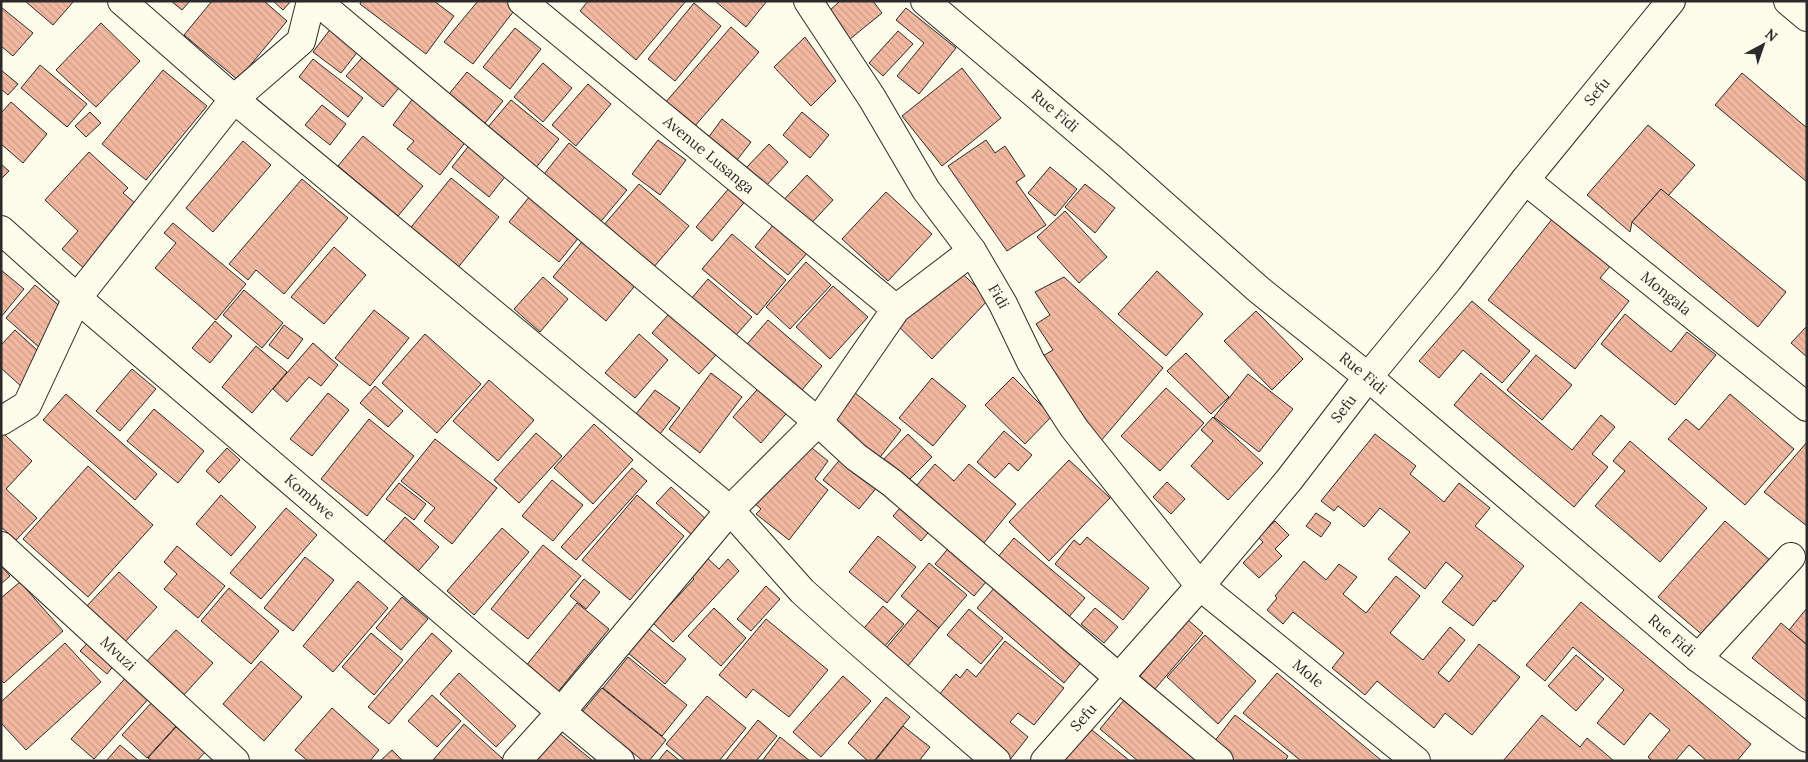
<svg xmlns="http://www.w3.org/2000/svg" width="1808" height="762" viewBox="0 0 1808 762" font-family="Lora,serif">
<defs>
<pattern id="building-back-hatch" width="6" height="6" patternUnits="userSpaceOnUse" patternTransform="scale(1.25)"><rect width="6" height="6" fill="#f2b8a0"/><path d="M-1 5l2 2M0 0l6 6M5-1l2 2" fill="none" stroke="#d09e8a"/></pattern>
</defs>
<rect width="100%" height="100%" fill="#fdfbea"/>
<g fill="url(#building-back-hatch)" stroke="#2b2b2b">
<polygon points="25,1 74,1 53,25"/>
<polygon points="171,1 190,1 182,10"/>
<polygon points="212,1 264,1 287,21 238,80 184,35"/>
<polygon points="273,1 291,1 283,10"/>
<polygon points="361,1 434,1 454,16 426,54 360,4"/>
<polygon points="478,1 506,1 516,8 473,64 444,42"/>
<polygon points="588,1 686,1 636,60 580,11"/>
<polygon points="715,1 767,1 746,27"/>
<polygon points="840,1 873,1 882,13 850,39 828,12"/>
<polygon points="694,3 721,26 675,81 648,59"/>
<polygon points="1,7 33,33 13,56 1,46"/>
<polygon points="906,8 956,48 919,94 897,76 924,43 896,20"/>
<polygon points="101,23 140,61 96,107 56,70"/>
<polygon points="335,23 363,45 341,73 313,52"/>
<polygon points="731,27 759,52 694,127 665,103"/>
<polygon points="515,28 541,49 510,89 483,67"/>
<polygon points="898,31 913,44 883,76 869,63"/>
<polygon points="805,37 836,81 811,106 774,67"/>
<polygon points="368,51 404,82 383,107 346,76"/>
<polygon points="313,59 363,98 348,117 299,77"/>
<polygon points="543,63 572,88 543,122 514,97"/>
<polygon points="40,65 87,104 67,127 21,88"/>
<polygon points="962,68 1001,118 942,166 902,116"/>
<polygon points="1,70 18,84 8,95 1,89"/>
<polygon points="163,70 207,106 146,180 102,144"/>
<polygon points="467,72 503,101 481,128 445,99"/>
<polygon points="1742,73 1807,128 1807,182 1715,105"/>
<polygon points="588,84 611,104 576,146 552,125"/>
<polygon points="414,97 467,140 440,175 407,149 414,141 393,125"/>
<polygon points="511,100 559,139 530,175 482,134"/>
<polygon points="11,102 47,134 23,163 1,144 1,113"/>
<polygon points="322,105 346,124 330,145 305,125"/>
<polygon points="90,112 101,123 86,137 75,126"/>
<polygon points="802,112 829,135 810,158 783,135"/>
<polygon points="722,119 751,142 734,164 705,142"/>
<polygon points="1648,125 1695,165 1668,196 1661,189 1632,222 1630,232 1587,195"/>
<polygon points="363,136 423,186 398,216 338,166"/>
<polygon points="475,138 512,168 489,197 452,167"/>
<polygon points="658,140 686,160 660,195 632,174"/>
<polygon points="986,140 995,153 1005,146 1025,176 1016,182 1046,225 1007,251 948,166"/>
<polygon points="243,141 271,165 213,232 186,208"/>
<polygon points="569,143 627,190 593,231 536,184"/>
<polygon points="769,144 788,162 766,186 746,168"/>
<polygon points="89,152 128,188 123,193 142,209 86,270 62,249 78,231 45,200"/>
<polygon points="1,164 9,171 1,179"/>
<polygon points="1050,167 1077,189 1055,216 1028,193"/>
<polygon points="807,175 833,200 805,230 779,205"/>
<polygon points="451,178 499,217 456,270 408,231"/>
<polygon points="302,179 348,218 284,294 256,270 248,280 229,264"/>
<polygon points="639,184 689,226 647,275 597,233"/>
<polygon points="1085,184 1115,208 1095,233 1065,207"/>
<polygon points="731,186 747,199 712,241 696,227"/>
<polygon points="1661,189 1786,292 1758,327 1632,222"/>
<polygon points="534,191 584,231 559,262 509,222"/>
<polygon points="886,192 932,234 888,281 842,239"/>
<polygon points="1065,211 1107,257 1079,283 1037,237"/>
<polygon points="1553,218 1612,264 1600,278 1629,301 1575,369 1488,300"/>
<polygon points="173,223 246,284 216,320 155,268 176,243 164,233"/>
<polygon points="774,224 808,252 788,275 755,247"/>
<polygon points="732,234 786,280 757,315 702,269"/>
<polygon points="585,238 638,282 606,321 553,277"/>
<polygon points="334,247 366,275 324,324 291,297"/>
<polygon points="946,258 989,299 932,359 889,317"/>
<polygon points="806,262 831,285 790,329 766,307"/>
<polygon points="1,270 24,289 1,317"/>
<polygon points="1157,271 1203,314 1166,356 1118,314"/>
<polygon points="543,277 568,299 540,332 514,309"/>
<polygon points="1064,277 1163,368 1100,442 1041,357 1053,350 1036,324 1050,315 1035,292"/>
<polygon points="708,279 752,317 729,343 685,306"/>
<polygon points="35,285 70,315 41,349 6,318"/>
<polygon points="833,286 868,317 830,359 796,327"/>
<polygon points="244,290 283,323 262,348 223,315"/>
<polygon points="1472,301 1530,351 1502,383 1463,350 1439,378 1419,361"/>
<polygon points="676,306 723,347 699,374 652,333"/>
<polygon points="374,310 409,338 370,386 335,358"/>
<polygon points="1256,311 1303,359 1272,390 1224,341"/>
<polygon points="1625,314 1671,352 1687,332 1716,355 1675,405 1601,344"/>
<polygon points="768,320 822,366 797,396 742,350"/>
<polygon points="215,321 232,336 210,363 192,348"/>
<polygon points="284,325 303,339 288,359 269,345"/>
<polygon points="1807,326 1807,357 1791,343"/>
<polygon points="15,330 48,360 22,387 1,368 1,345"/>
<polygon points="425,334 481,384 437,433 382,383"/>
<polygon points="639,334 668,360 635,398 605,373"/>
<polygon points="313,343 338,365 321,386 309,377 287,402 273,389"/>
<polygon points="256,346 287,372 252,413 222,387"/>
<polygon points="1186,353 1229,397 1211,414 1167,371"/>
<polygon points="1536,355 1572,385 1542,420 1507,390"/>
<polygon points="132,369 156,389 120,431 96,411"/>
<polygon points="711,373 742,397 700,453 669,429"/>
<polygon points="1481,373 1572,450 1601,415 1615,427 1592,454 1608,467 1574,507 1454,405"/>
<polygon points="1248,374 1293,409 1259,452 1214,417"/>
<polygon points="1013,377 1052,416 1025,444 985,405"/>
<polygon points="932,378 966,406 933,446 899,418"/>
<polygon points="489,380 534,420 498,461 453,421"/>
<polygon points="763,383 791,408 761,443 733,417"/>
<polygon points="375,386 403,411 388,427 360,403"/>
<polygon points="849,388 901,430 878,460 825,418"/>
<polygon points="1166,388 1204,423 1160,471 1121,436"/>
<polygon points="655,390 680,408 657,438 632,419"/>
<polygon points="328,393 349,410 312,456 290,439"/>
<polygon points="66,394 157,474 135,500 43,420"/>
<polygon points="1730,394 1794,449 1745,505 1668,439 1686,419 1699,430"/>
<polygon points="154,409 204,451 178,483 127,441"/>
<polygon points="1213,417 1263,463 1228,500 1191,466 1213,441 1201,430"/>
<polygon points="369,419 414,456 367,516 321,479"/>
<polygon points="594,424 633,460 593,504 554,468"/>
<polygon points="1004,431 1032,455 1018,471 1009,463 995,478 977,462"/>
<polygon points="2,432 32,461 6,489 37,518 16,540 1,527"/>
<polygon points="536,433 562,456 519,503 494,480"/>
<polygon points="908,434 932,457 904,485 880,463"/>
<polygon points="1375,434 1416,466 1410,474 1444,502 1459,483 1490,508 1475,526 1524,566 1495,602 1494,600 1473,626 1442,602 1463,576 1446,562 1425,589 1388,559 1410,532 1380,508 1364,527 1338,506 1334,511 1321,501"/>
<polygon points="435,439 497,488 452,544 424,521 435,508 401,481"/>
<polygon points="802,440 828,461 815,479 828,490 789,540 756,514 761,509 753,502"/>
<polygon points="1630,441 1707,508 1660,562 1595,506 1625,471 1613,461"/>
<polygon points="1807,442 1807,526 1764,492"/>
<polygon points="227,448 240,460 219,483 206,471"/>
<polygon points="842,457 878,486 859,509 823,480"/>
<polygon points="1069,460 1110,498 1049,561 1009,522"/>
<polygon points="935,464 954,481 969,464 1016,504 983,544 911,492"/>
<polygon points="88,466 153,525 88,597 23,539"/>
<polygon points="632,468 647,481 576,560 561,547"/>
<polygon points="552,480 583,505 553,541 522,516"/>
<polygon points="1167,482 1185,499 1171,514 1153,497"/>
<polygon points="399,483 426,504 414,520 386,499"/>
<polygon points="671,487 707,520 693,536 656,503"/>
<polygon points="221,495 256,527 231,556 196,524"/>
<polygon points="637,495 684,536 630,600 582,560"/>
<polygon points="906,501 934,526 921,541 893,516"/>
<polygon points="286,508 317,535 261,599 230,573"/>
<polygon points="1316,513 1331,523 1321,537 1306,526"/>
<polygon points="405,517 439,547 414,576 380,546"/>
<polygon points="1275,521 1289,535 1275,549 1282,556 1259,578 1243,563 1263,542 1258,537"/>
<polygon points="1725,521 1771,561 1705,637 1658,597"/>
<polygon points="502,528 529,552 474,615 447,591"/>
<polygon points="878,536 916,567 887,603 849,572"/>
<polygon points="1087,537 1149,588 1123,620 1055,564 1074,540 1080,545"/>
<polygon points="1014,538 1085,598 1063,624 992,564"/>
<polygon points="953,543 992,575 974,596 935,564"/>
<polygon points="543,545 581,576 528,639 491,609"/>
<polygon points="177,546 225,586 198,618 164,589 177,574 164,562"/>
<polygon points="704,555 719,569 728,559 739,571 673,642 653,623 694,579 687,573"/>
<polygon points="305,557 334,580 293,631 264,608"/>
<polygon points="1304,561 1326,580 1339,564 1357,577 1343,594 1366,613 1396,576 1420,596 1390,633 1423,660 1450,627 1465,640 1438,673 1449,682 1479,644 1520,677 1472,735 1445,713 1434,728 1377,681 1365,695 1332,668 1344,653 1293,612 1283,624 1267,610 1277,598 1275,596"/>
<polygon points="929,563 967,595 939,628 901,596"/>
<polygon points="1,566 10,576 1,584"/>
<polygon points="119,572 157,607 123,644 84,609"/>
<polygon points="584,579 600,592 586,609 570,596"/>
<polygon points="1002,579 1088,654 1064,683 977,608"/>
<polygon points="358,581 388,608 333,672 303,646"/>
<polygon points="20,582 63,631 4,683 1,680 1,598"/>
<polygon points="766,586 780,599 751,631 737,619"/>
<polygon points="229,588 279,631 251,664 201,621"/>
<polygon points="402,597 428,619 401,650 376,628"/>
<polygon points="1581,602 1751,744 1737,761 1707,761 1689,745 1675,761 1652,761 1648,757 1670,730 1650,713 1624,745 1597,723 1624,690 1573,647 1545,681 1526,665"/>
<polygon points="577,603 609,629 557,693 525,667"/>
<polygon points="883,606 904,624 878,654 858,635"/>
<polygon points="714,608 746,638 721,666 688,636"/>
<polygon points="1095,608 1118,627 1104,643 1081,624"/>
<polygon points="1807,608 1807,645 1789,630"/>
<polygon points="969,609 1003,638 981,664 947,635"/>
<polygon points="918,610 939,628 903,672 881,654"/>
<polygon points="766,619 828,670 789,717 753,689 746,698 719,675"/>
<polygon points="1188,620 1203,633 1149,696 1134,683"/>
<polygon points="1781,623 1807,645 1807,702 1752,658"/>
<polygon points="648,628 686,659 665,684 628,653"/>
<polygon points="176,630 213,663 182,697 145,663"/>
<polygon points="371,633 403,660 374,695 342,667"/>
<polygon points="432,633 452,651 389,724 368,707"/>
<polygon points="1205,635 1256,681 1218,724 1167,677"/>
<polygon points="93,637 119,659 107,674 80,651"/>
<polygon points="1005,641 1064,688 1034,725 1018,713 1010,722 1028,737 1009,761 934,701 956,674 960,678 967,669 976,677"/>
<polygon points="65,643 101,682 26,750 1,723 1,702"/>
<polygon points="1576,655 1604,679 1576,711 1548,686"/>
<polygon points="628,657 687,705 662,736 603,688"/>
<polygon points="261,661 302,697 264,741 223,704"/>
<polygon points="459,673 516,726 496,747 440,694"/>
<polygon points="1277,673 1382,761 1301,761 1243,713"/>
<polygon points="129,674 152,695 94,759 71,739"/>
<polygon points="843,676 871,701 821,757 793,732"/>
<polygon points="602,688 666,740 649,761 643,761 582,712"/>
<polygon points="1129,694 1200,754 1194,761 1138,761 1100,729"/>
<polygon points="432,695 461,721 437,747 408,721"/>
<polygon points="707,696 746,728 719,761 686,761 666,744"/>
<polygon points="886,697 910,717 874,761 868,761 848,743"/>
<polygon points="153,701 178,724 147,758 122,735"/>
<polygon points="332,708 379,750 370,761 308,761 295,750"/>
<polygon points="1235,715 1288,756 1285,761 1227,761 1210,747"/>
<polygon points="1542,715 1580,747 1587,738 1614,761 1503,761"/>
<polygon points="758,720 777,736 756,761 725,761"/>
<polygon points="464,724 503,759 502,761 433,760"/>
<polygon points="903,726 930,747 919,761 875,761"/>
<polygon points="1087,726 1130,761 1059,761"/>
<polygon points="176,727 205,752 197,761 152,761 148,758"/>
<polygon points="558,732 593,761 534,761"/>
<polygon points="780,737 810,761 762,761"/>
<polygon points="120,745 139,761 106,761"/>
<polygon points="392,750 403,761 380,761"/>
<polygon points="667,750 680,761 658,761"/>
</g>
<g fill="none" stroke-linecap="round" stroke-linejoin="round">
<g stroke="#2b2b2b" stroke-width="30">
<g id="minor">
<polyline points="122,1 234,99 730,510 802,591 844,629 996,761"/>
<polyline points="317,1 818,422 856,457 892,483 1118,677 1219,761"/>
<path id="s1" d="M522,1L896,309"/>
<path id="s2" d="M808,1L872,98L926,190L972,251L1003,304L1031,362L1074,428L1200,586L1416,761"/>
<path id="s3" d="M925,1L1113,160L1258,289L1368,377L1698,658L1807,738"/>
<polyline points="1788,1 1807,17"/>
<path id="s4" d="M1525,180L1807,407"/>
<path id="s5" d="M1,230L77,298L561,712L620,761"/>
<polyline points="1,421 27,405 77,298 234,99 301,41 311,1"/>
<path id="s6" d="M1,546L235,761"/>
<polyline points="1698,658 1791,557"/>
<polyline points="517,761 561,712 730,510 818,422 896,309 972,251"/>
<path id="s7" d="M1045,761L1200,586L1289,480L1368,377L1448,280L1525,180L1671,1"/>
</g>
</g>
<use href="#minor" stroke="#fdfbea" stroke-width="28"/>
</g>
<g text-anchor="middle" stroke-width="4" stroke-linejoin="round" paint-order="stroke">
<g font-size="15" fill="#2b2b2b" stroke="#fdfbea">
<text dy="5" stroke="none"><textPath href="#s7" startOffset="868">Sefu</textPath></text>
<text dy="5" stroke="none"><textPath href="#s3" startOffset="170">Rue Fidi</textPath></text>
<text dy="5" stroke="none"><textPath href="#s1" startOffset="242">Avenue Lusanga</textPath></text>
<text dy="5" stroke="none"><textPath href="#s4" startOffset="181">Mongala</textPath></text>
<text dy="5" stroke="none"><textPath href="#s2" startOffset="352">Fidi</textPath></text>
<text dy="5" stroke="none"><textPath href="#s3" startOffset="575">Rue Fidi</textPath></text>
<text dy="5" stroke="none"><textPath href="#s7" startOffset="462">Sefu</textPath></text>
<text dy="5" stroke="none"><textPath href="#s5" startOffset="408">Kombwe</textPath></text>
<text dy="5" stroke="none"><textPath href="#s3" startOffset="980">Rue Fidi</textPath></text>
<text dy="5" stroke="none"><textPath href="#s6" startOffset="159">Mvuzi</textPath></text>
<text dy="5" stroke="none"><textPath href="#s2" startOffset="845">Mole</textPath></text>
<text dy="5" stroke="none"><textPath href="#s7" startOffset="58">Sefu</textPath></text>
</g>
</g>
<rect width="1808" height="762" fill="none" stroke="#2b2b2b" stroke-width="5"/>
<g transform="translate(1763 45) rotate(40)" stroke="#fdfbea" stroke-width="4" paint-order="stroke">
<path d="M0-4L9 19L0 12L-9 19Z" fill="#2b2b2b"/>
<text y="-8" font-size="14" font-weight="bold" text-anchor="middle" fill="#2b2b2b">N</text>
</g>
</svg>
